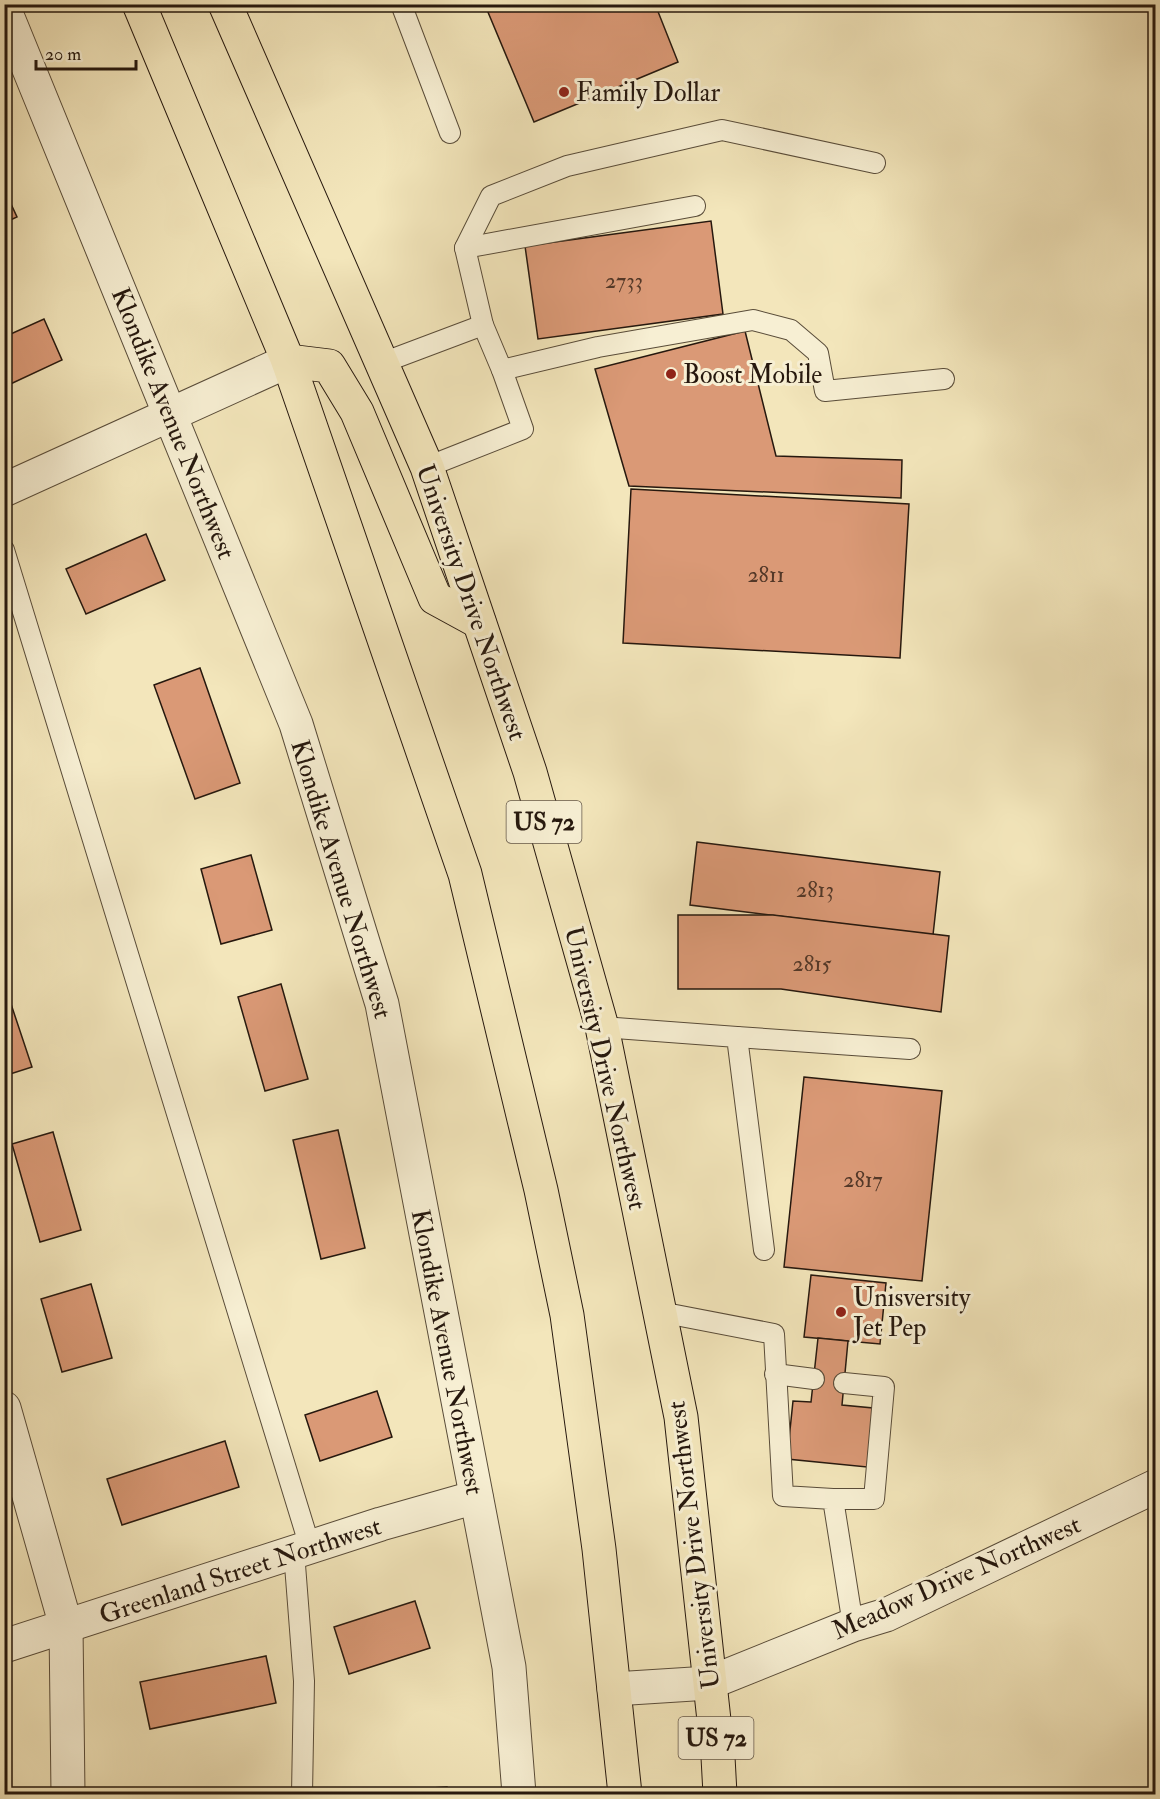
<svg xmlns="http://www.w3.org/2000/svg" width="1160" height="1799" viewBox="0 0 1160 1799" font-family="'IM FELL Double Pica',serif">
<rect width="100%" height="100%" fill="#f3e6bb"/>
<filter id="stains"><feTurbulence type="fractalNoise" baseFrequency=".00333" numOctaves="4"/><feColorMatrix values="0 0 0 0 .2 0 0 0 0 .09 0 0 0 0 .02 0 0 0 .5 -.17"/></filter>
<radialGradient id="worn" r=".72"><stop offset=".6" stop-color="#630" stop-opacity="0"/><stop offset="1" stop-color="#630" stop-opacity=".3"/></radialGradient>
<g fill="#da9976" stroke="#26180e" stroke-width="1.5">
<polygon points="655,4 678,62 534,122 485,5"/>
<polygon points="4,189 17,217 4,223"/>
<polygon points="711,221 723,314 538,339 525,246"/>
<polygon points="44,319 62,360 4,387 4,337"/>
<polygon points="745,331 776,456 902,460 901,498 629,486 595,369"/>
<polygon points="631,489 909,504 900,658 623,643"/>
<polygon points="146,534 165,580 86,614 66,569"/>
<polygon points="200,668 240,783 195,799 154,685"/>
<polygon points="697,842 940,872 933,935 690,905"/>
<polygon points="251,855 272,930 221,944 201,869"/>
<polygon points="678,915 773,915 949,936 941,1012 781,989 678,989"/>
<polygon points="4,983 32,1067 4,1076"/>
<polygon points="281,984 308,1079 265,1091 238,997"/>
<polygon points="804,1077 942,1091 922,1281 784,1267"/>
<polygon points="338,1130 365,1248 321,1259 293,1140"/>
<polygon points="53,1132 81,1230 40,1242 12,1144"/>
<polygon points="811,1275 886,1283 880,1344 804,1337"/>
<polygon points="91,1284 112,1358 62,1372 41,1299"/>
<polygon points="818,1338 848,1341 842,1405 873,1408 867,1467 787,1459 793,1401 811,1402"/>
<polygon points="377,1391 392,1437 320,1461 305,1415"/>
<polygon points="225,1441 239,1487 122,1525 107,1479"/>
<polygon points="415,1601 430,1648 349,1674 334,1627"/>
<polygon points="266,1656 276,1703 150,1729 140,1682"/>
<polygon points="447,1787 448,1794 398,1794 398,1790"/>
</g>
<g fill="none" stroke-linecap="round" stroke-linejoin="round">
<g stroke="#594c39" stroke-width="22">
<g id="lane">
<polyline points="401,4 450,133"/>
<polyline points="465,248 491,196 567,166 722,130 875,163"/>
<polyline points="483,325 465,248 695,206"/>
<polyline points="382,363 483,325 502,370 598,347 753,320 791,330 818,353 825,391 944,379"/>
<polyline points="427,467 523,429 502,370"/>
<polyline points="4,550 310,1547"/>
<polyline points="602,1027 737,1037 764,1250"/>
<polyline points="737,1037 910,1049"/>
<polyline points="660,1312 774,1334 783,1496 833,1499 853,1625"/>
<polyline points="775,1374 814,1379"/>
<polyline points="833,1499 874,1499 884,1387 844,1383"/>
<polyline points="294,1552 304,1681 302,1794"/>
</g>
</g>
<g stroke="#594c39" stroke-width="35">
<g id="street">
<polyline points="4,8 296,724 382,1004 509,1667 519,1794"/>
<polyline points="4,490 288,361"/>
<polyline points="4,1408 66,1626 68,1794"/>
<polyline points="4,1646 381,1524 476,1497"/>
<polyline points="614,1689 709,1683 853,1625 886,1615 1156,1486"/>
</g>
</g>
<g stroke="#26180e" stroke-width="35">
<g id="highway">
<polyline points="139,4 288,361 465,874 541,1190 567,1315 599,1549 625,1794"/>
<polyline points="225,4 427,467 530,772 602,1027 681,1417 718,1757 720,1794"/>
<polyline points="288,361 329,366 357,412 435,598 479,622"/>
</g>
</g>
<use href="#lane" stroke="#f7efd3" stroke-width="20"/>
<use href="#street" stroke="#f7efd3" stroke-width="33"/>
<use href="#highway" stroke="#f3e6bb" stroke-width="33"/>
</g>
<g fill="#8f2418" stroke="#f7efd3" stroke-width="2">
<circle cx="564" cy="92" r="6"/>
<circle cx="671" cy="374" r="6"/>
<circle cx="841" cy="1312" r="6"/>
</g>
<g text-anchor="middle" stroke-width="6" stroke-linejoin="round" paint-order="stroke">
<g font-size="22" fill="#533828">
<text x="624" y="288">2733</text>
<text x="766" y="582">2811</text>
<text x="815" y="897">2813</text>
<text x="812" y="971">2815</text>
<text x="863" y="1187">2817</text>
</g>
<g fill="#f7efd3" stroke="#655849" stroke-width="1.5">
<rect x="506.5" y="801" width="75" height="42" rx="4.5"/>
<rect x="678.5" y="1717" width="75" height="42" rx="4.5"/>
</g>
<g font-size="24" font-weight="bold" fill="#26180e">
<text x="544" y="830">US 72</text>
<text x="716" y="1746">US 72</text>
</g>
<g font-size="26" fill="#26180e" stroke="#f7efd3" text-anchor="start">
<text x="576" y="101">Family Dollar</text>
<text x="683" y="383">Boost Mobile</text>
<text x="853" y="1306">Unisversity<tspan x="853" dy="30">Jet Pep</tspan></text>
</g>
<g font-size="26" fill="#26180e" stroke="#f7efd3">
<text transform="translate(174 423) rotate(68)" y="9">Klondike Avenue Northwest</text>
<text transform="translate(472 602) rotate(71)" y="9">University Drive Northwest</text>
<text transform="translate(342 879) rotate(73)" y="9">Klondike Avenue Northwest</text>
<text transform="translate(606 1068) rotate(77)" y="9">University Drive Northwest</text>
<text transform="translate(448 1352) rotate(79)" y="9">Klondike Avenue Northwest</text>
<text transform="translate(693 1545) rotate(-97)" y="9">University Drive Northwest</text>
<text transform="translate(240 1570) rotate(-18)" y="9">Greenland Street Northwest</text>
<text transform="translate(956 1577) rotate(-24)" y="9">Meadow Drive Northwest</text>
</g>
</g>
<rect width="1160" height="1799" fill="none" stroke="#f3e6bb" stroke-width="24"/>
<rect x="6" y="6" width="1148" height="1787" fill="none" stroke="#26180e" stroke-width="3"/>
<rect x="12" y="12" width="1136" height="1775" fill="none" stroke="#26180e" stroke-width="1.5"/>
<path d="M36 60v9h100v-9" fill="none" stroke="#26180e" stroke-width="3"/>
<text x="45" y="60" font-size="18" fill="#26180e" stroke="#f7efd3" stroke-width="4.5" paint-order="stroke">20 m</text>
<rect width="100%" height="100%" filter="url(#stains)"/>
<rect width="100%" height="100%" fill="url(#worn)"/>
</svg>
